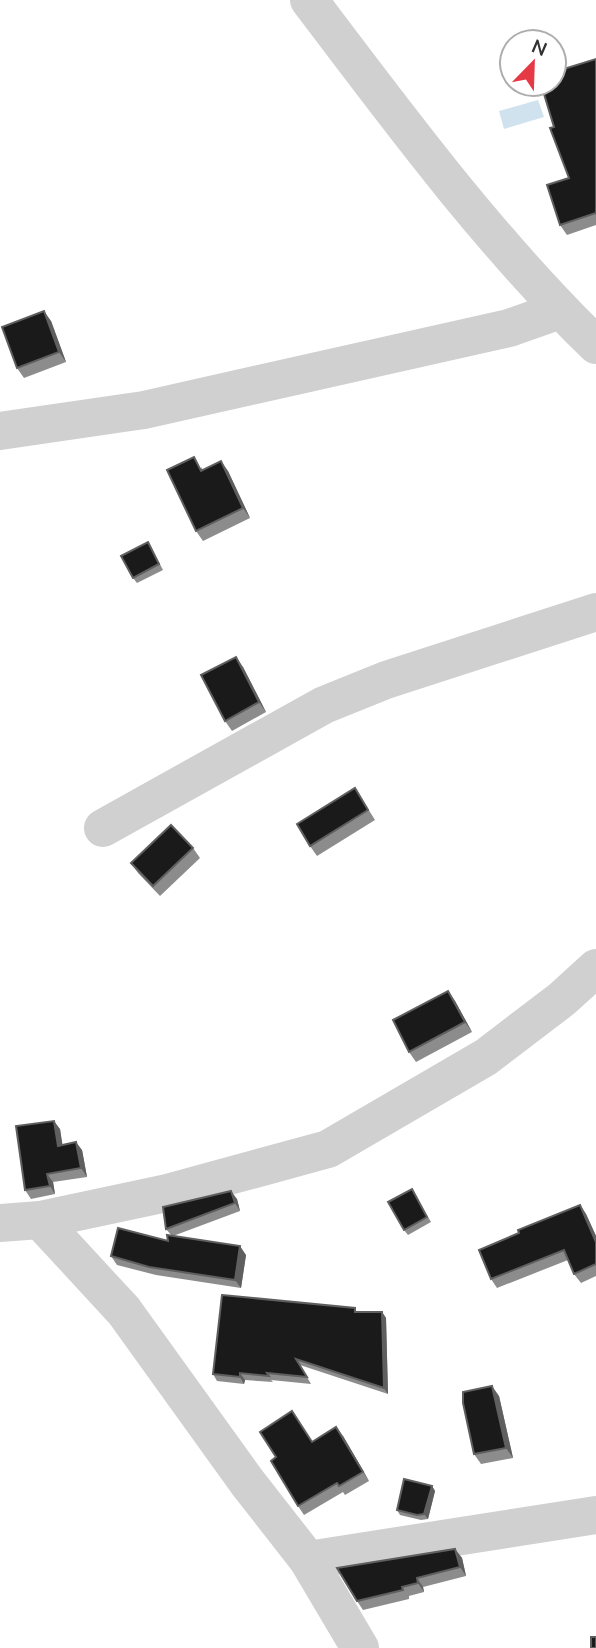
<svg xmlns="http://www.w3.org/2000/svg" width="596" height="1648" viewBox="0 0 596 1648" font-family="'Nunito Sans',sans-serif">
<rect width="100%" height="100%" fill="#fff"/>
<polygon fill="#cfe2ee" points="538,100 544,117 504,129 499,111"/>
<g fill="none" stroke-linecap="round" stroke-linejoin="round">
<g stroke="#d0d0d0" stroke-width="38">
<path d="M309,0C399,119 489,241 596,345"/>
<polyline points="0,431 144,410 509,328 560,310"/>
<polyline points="103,828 324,705 386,680 596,612"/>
<polyline points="40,1220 124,1311 247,1482 308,1560 360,1648"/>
<polyline points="0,1223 40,1220 167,1193 328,1149 486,1057 562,999 596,968"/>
<polyline points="308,1560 596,1515"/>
</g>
</g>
<g fill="#8c8c8c">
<polygon points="596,59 596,225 567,235 560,225 569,178 554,127"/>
<polygon points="51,321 66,362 24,378 17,368"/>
<polygon points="201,467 203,470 228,471 250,518 203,541 196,531"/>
<polygon points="151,547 163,570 137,583 133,578"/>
<polygon points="243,667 266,712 232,731 225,721"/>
<polygon points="355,788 375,820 317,856 310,846"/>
<polygon points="193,848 200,858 160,896 138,873 131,863"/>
<polygon points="448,991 455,1001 472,1032 416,1062 409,1052"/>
<polygon points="60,1129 62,1145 82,1150 87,1177 53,1182 55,1194 31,1199 25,1190"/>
<polygon points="412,1189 431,1222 408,1235 404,1230"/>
<polygon points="237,1199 240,1211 173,1236 246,1255 241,1288 156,1275 117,1265 111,1256 168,1241 172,1236 166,1229"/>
<polygon points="580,1205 586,1214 596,1236 596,1276 581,1283 574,1274 568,1260 497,1288 491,1279 519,1233"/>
<polygon points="358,1312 382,1312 386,1318 388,1394 300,1365 311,1384 271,1380 273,1382 245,1380 244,1384 217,1381 213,1374"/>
<polygon points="499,1396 513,1458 481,1464 474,1454"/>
<polygon points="343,1436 369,1481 345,1495 343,1492 304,1515 298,1506 312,1441"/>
<polygon points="432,1486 435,1491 428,1519 421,1520 400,1515 397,1510"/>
<polygon points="455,1549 462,1558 466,1576 423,1587 424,1592 409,1596 409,1599 363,1610 357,1601"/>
</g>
<g fill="#5f5f5f">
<polygon points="44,311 51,321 66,362 59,352"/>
<polygon points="221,461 228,471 250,518 243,508"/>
<polygon points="236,657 243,667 266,712 259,702"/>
<polygon points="448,991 455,1001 472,1032 465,1022"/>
<polygon points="54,1121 60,1129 64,1154 58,1146"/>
<polygon points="76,1142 82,1150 87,1177 81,1168"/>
<polygon points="47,1174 53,1182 55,1194 50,1186"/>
<polygon points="231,1191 237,1199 240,1211 235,1203"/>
<polygon points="580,1205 586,1214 596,1236 596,1242"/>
<polygon points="240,1246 246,1255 241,1288 235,1280"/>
<polygon points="382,1312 386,1318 388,1394 384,1388"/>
<polygon points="240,1373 245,1380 244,1384 240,1377"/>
<polygon points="492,1386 499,1396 513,1458 506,1448"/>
<polygon points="336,1427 343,1436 369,1481 363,1472"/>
<polygon points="432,1486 435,1491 428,1519 424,1514"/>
<polygon points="455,1549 462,1558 466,1576 460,1567"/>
<polygon points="417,1578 423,1587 424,1592 418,1583"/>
</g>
<g fill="#1a1a1a" stroke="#5f5f5f" stroke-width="2">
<polygon points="596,59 596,213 560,225 547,185 569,178 550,128 554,127 541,84 554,84 554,72"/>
<polygon points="44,311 59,352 17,368 2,327"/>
<polygon points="194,457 201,471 221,461 243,508 196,531 167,470"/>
<polygon points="148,542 159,564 133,578 121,556"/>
<polygon points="236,657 259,702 225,721 201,675"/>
<polygon points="355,788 368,810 310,846 297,824"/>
<polygon points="171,825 193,848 153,886 131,863"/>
<polygon points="448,991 465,1022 409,1052 393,1020"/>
<polygon points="54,1121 58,1146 76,1142 81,1168 47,1174 50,1186 25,1190 16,1126"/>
<polygon points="412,1189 427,1217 404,1230 388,1202"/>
<polygon points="231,1191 235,1203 166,1229 163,1207"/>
<polygon points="580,1205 596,1242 596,1264 574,1274 564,1250 491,1279 479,1250 519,1233 518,1230"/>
<polygon points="118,1228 168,1241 167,1235 240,1246 235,1280 149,1267 111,1256"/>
<polygon points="222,1295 355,1308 355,1312 382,1312 384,1388 296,1359 307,1377 267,1373 269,1376 240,1373 240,1377 213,1374"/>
<polygon points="492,1386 506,1448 474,1454 463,1403 463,1392"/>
<polygon points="292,1411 312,1442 336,1427 363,1472 339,1486 337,1483 298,1506 271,1461 276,1457 260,1432"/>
<polygon points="404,1479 432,1486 424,1514 417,1515 397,1510"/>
<polygon points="455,1549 460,1567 417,1578 418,1583 402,1587 403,1590 357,1601 337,1568"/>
<rect x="591" y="1637" width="5" height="11"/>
</g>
<g transform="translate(533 63) rotate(23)"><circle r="33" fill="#ffffff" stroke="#adadad" stroke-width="2"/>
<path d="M0-5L12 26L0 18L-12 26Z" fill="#e63946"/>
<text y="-10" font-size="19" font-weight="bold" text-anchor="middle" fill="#333333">N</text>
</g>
</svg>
